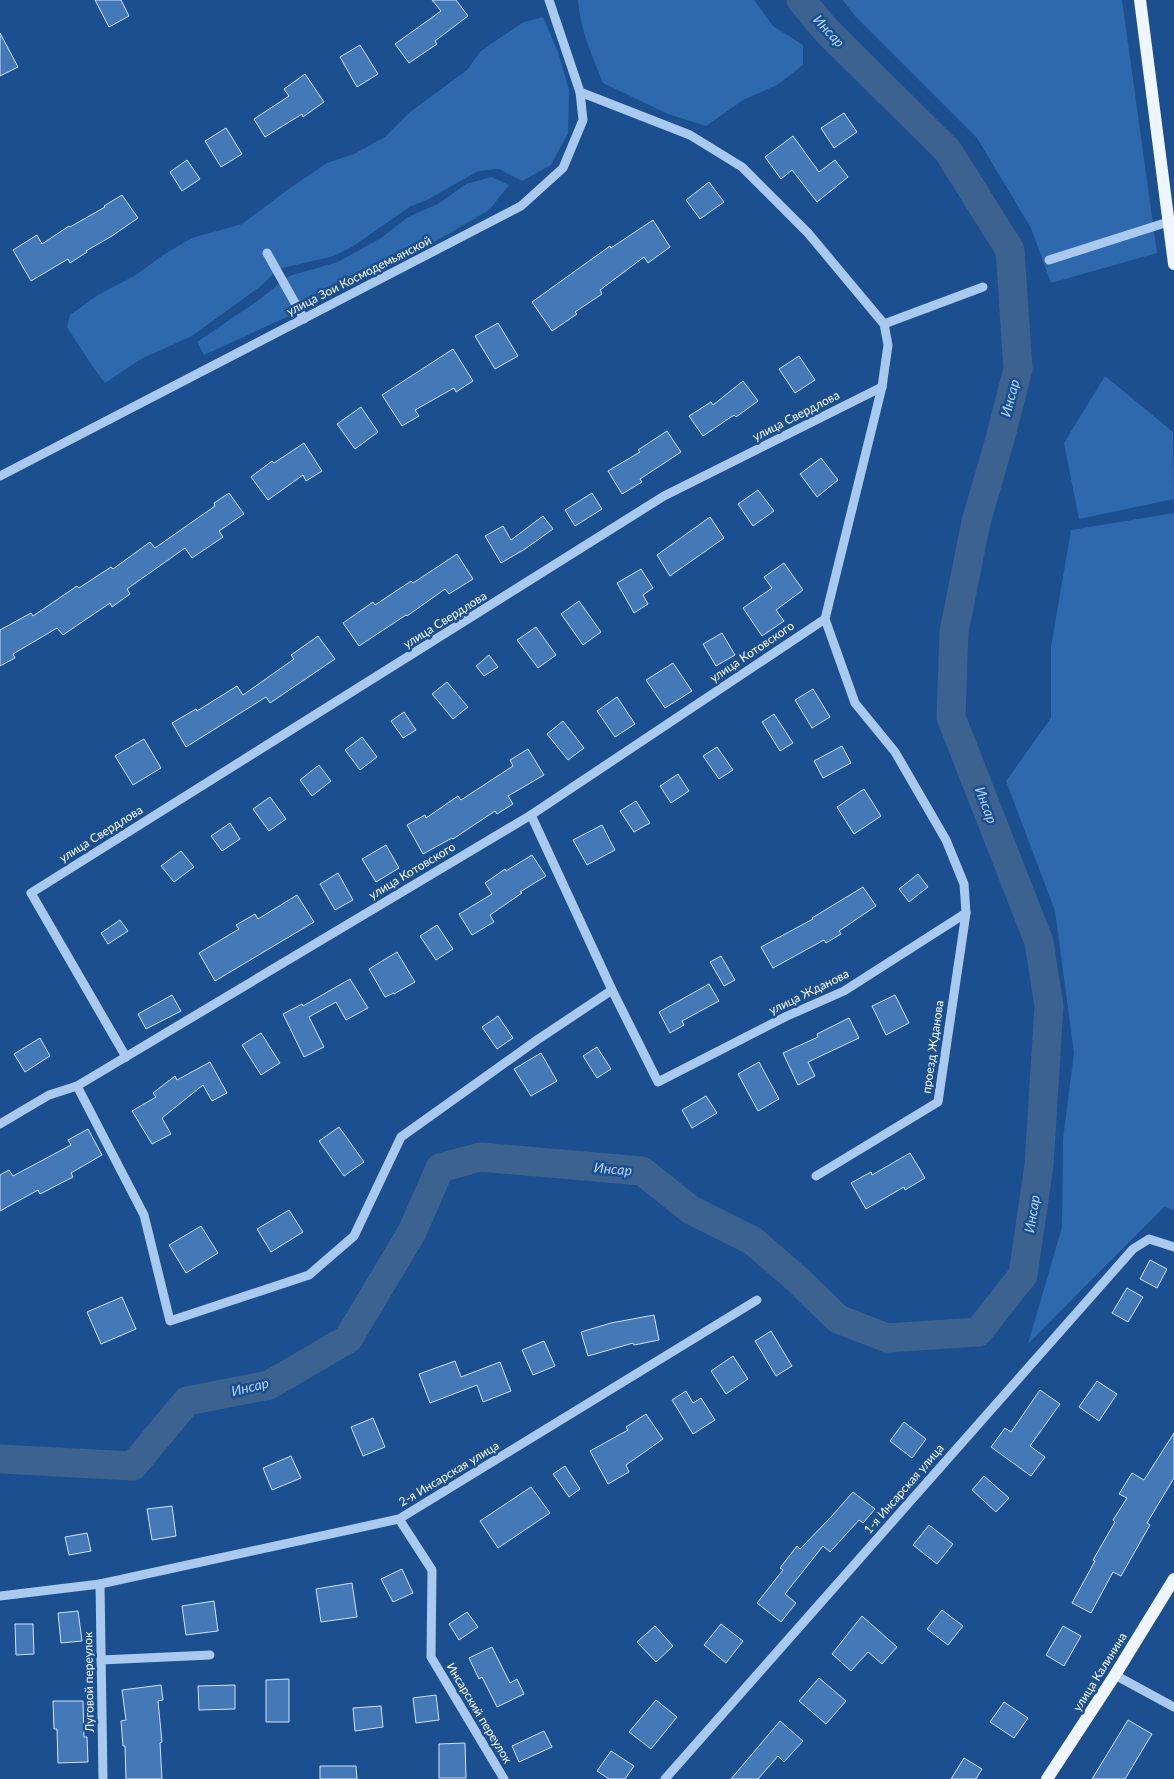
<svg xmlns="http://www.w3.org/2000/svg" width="1174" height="1779" viewBox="0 0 1174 1779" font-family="Lato,sans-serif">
<rect width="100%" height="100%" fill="#1b4f8f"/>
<g fill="#2e69ad">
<path d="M578,0H754L773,26L803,45V65L777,85L743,100L706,126L668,114L603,83C592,56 580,29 578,0Z"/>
<polygon points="843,0 1122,0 1157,253 1051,283 1031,228 977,138 855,16"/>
<polygon points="543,17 558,52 569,90 568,133 551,165 522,181 499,169 478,171 427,200 411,206 352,247 334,256 278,269 261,286 192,336 141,359 105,383 93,367 67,327 70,315 98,295 136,275 163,255 192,238 242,224 290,188 327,163 354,154 385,137 410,112 467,70 480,52 498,39 524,22"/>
<polygon points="491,177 509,185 489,210 433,243 311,306 204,355 197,342 256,302 289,276 338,262 381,238 408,217 438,204 466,184"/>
<polygon points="1105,376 1173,432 1174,499 1079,519 1064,443"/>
<polygon points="1174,513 1174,1210 1164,1207 1028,1344 1062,1227 1063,1139 1074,1053 1055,911 1006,781 1051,718 1051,647 1071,530"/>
</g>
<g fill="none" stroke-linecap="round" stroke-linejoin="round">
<polyline stroke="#3c6290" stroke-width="29" points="0,1459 133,1466 187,1401 269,1385 348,1339 412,1232 440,1168 480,1157 642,1171 691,1210 753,1241 798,1280 838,1319 887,1338 978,1332 1023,1275 1039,1165 1049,1006 1039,942 951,717 954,632 976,522 1000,439 1018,369 1010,250 948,151 826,30 801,0"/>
</g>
<g fill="#4478b7" stroke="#cfe3fa">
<polygon points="95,0 121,0 129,16 109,27"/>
<polygon points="432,0 456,0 468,16 435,41 437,44 409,63 395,44 441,11"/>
<polygon points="0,33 18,67 0,76"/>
<polygon points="360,45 378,74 357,87 340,57"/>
<polygon points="305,74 324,102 303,117 302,114 265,137 254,119 289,96 284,89"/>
<polygon points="844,113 857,132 834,148 821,128"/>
<polygon points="226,128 242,154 221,167 205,141"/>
<polygon points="793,136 819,172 835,160 848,177 817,202 792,170 781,179 765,157"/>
<polygon points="187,160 200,179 182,191 170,172"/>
<polygon points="709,182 724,202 700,219 686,200"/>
<polygon points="122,195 138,218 112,236 86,251 87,252 70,263 68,259 31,281 13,250 37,235 42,244 69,226 70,227 105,207 104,206"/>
<polygon points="653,220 670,247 648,263 644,257 600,290 602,294 575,312 577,314 552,331 532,302 610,246 611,248"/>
<polygon points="498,323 518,356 495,369 475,336"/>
<polygon points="453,349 473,381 456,392 454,388 415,410 419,416 402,426 382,395"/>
<polygon points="799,356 815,380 795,393 779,369"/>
<polygon points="743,381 758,401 736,417 734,415 703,436 689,416 711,402 713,405"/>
<polygon points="361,407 378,432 355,449 337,424"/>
<polygon points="667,431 681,452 640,479 642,482 622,494 608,471 640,452 638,450"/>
<polygon points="304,443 322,471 306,481 303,475 268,500 251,477 272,461 274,463"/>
<polygon points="821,458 838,480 817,497 800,474"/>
<polygon points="758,490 774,511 753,526 738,504"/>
<polygon points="229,493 244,514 219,531 223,537 192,558 185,548 127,589 130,594 112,607 110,603 63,635 57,628 13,654 15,658 0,666 0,630 31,613 33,616 77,586 79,588 111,567 113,569 150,542 155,548 215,506 214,503"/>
<polygon points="592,493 602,509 575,526 565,510"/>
<polygon points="543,516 553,529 525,549 501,563 485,536 503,526 511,540"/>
<polygon points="710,517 724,538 670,576 657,555"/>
<polygon points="457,554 473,579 449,594 445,589 407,616 406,615 359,646 343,623 373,602 375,605 411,581 413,583"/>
<polygon points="784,563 803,590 776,610 784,621 762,636 743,608 772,588 764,577"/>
<polygon points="641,569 653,588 643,595 648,604 634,613 617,583"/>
<polygon points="579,601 601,632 583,645 561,614"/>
<polygon points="536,627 556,655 538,668 517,640"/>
<polygon points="722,633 735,655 716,666 703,644"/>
<polygon points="318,636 335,659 270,703 266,697 186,747 172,723 196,709 197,711 237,686 243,695 294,659 291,655"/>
<polygon points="489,655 498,667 484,676 476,666"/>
<polygon points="673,663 692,691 665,708 646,680"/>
<polygon points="447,682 468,707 453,719 432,694"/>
<polygon points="813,689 830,717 812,728 795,700"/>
<polygon points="617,697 635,724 615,737 597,711"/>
<polygon points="404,712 416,730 403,738 391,721"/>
<polygon points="774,714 793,743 780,751 762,722"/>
<polygon points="563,721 584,748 568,760 547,734"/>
<polygon points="362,737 377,757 360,770 345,750"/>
<polygon points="144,739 161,768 133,785 115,756"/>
<polygon points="842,746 851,763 823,778 814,761"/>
<polygon points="717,747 733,770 719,779 703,756"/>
<polygon points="528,749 544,775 508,796 513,804 497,814 495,811 453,839 452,838 423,854 407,825 425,815 426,818 458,796 461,800 513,766 510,760"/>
<polygon points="319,765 331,781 312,796 300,780"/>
<polygon points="678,774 689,791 671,803 660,786"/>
<polygon points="864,789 881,816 854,834 837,807"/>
<polygon points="270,797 286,819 269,831 253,809"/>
<polygon points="636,801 650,823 634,832 620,811"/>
<polygon points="230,823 240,839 222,851 211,836"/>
<polygon points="602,825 615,850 587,865 573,840"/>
<polygon points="386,845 399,868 376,882 362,859"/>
<polygon points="181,851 194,867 174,882 161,866"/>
<polygon points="532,855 546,876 520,892 522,893 490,915 494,922 472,935 459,914 492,894 485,883 505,869 506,871"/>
<polygon points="338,873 353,900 335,910 320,884"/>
<polygon points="918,874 928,887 909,902 899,889"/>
<polygon points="863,887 876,906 839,931 841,934 826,943 824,940 773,968 761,947 813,919 812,918"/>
<polygon points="297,895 314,922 215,981 199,953 239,929 236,925 255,914 258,919"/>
<polygon points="120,920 128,931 108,944 101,933"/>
<polygon points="437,925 453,949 436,960 420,936"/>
<polygon points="397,952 415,982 394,994 394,993 385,997 369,969"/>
<polygon points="721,956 735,980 724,986 710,962"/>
<polygon points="350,979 368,1008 346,1020 336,1002 309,1017 324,1047 304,1057 283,1014 302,1004 303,1006"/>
<polygon points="709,984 719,1001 682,1021 684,1025 670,1033 659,1012"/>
<polygon points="172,995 181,1011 146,1029 138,1014"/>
<polygon points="895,995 909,1023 886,1035 872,1006"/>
<polygon points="498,1016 513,1038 497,1049 482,1027"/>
<polygon points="849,1018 859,1038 808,1062 815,1076 798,1085 783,1053 818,1037 817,1034"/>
<polygon points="261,1033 280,1063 261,1075 242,1045"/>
<polygon points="40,1038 50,1056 25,1072 14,1054"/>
<polygon points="597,1047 611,1069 597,1078 583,1056"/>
<polygon points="541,1053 557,1081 531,1096 514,1069"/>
<polygon points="210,1062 227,1093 212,1101 203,1085 162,1118 171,1134 152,1144 132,1111 156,1097 153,1093 175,1076 177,1080"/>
<polygon points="759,1062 779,1099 758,1111 738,1074"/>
<polygon points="706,1096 717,1113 692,1128 682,1110"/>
<polygon points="339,1127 364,1162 344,1176 319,1141"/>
<polygon points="88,1129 102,1155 71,1173 73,1177 40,1194 38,1190 0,1211 0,1175 9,1170 13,1176 71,1145 68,1140"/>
<polygon points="910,1153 925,1178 905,1190 904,1187 866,1209 851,1183 871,1172 872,1175"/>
<polygon points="289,1210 303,1232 271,1252 257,1229"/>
<polygon points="201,1226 218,1253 186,1273 169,1245"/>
<polygon points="1150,1260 1167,1269 1157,1288 1140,1279"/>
<polygon points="1127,1288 1143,1297 1128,1322 1112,1313"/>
<polygon points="122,1297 136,1329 101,1344 87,1312"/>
<polygon points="654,1315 659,1340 634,1345 633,1343 588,1356 581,1332 611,1323"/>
<polygon points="771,1331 792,1366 776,1376 755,1341"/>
<polygon points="544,1341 555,1366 533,1375 522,1350"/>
<polygon points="733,1356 748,1379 726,1394 711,1371"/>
<polygon points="455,1361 461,1377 500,1362 511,1391 483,1402 477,1385 430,1403 419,1374"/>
<polygon points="1097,1381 1117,1394 1099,1421 1079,1407"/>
<polygon points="1040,1390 1060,1404 1030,1446 1045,1457 1031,1476 991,1447 1005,1428 1011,1432"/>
<polygon points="686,1391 693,1403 701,1398 715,1420 693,1434 672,1400"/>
<polygon points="646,1414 663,1439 626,1465 629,1472 608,1484 590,1451 628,1430 626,1427"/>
<polygon points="373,1418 385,1447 363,1456 351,1427"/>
<polygon points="904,1422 926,1439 912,1458 890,1441"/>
<polygon points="1174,1433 1174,1478 1147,1523 1150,1525 1121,1576 1113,1572 1091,1613 1072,1603 1095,1561 1093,1560 1115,1522 1113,1520 1127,1498 1119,1494 1132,1473 1144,1480"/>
<polygon points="291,1456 301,1478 272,1490 263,1468"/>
<polygon points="565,1466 580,1489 569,1497 553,1474"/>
<polygon points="984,1476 1009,1498 996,1512 972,1490"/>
<polygon points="531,1487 550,1513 498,1548 480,1521"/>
<polygon points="853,1492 875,1509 863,1523 859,1520 830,1552 823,1546 785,1594 796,1603 781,1622 757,1603 783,1570 780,1568 797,1546 800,1549 831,1517"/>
<polygon points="172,1506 176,1536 152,1540 147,1509"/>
<polygon points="929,1525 953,1544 937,1564 913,1545"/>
<polygon points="87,1533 91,1551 69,1555 65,1537"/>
<polygon points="402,1569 413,1593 393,1602 381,1579"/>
<polygon points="352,1583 357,1617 321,1622 316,1589"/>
<polygon points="214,1601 218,1631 186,1635 182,1606"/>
<polygon points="942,1610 963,1626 948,1645 927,1629"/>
<polygon points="78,1611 82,1641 61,1643 58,1613"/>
<polygon points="467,1612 478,1627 459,1640 449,1624"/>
<polygon points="862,1616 897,1647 882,1664 868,1652 851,1671 832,1654"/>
<polygon points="15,1624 33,1624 34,1654 16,1655"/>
<polygon points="721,1624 743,1641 726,1663 704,1645"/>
<polygon points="655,1626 673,1646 656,1662 637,1642"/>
<polygon points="1063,1626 1081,1636 1064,1666 1046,1655"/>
<polygon points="492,1647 510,1683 517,1679 524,1694 497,1707 482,1677 479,1679 469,1658"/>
<polygon points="819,1678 846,1701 826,1724 799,1701"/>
<polygon points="289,1679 289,1722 266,1722 266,1680"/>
<polygon points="161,1685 163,1700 158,1701 162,1742 160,1743 162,1779 126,1779 125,1746 123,1746 121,1721 126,1720 122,1690"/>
<polygon points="235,1685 235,1709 199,1710 198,1686"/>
<polygon points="436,1695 439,1720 416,1723 413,1698"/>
<polygon points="656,1700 677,1717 651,1749 629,1732"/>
<polygon points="53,1701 83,1701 84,1737 87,1737 88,1762 58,1763 57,1729 54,1729"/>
<polygon points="1004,1702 1028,1718 1014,1738 990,1722"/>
<polygon points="381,1706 383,1727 355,1731 353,1708"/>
<polygon points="1128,1720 1152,1734 1125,1779 1092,1779"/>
<polygon points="780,1721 803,1741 784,1762 778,1756 758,1779 731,1779"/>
<polygon points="544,1731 552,1747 519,1762 512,1746"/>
<polygon points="465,1743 466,1778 439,1778 439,1744"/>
<polygon points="611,1751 634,1766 625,1779 609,1779 597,1771"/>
<polygon points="964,1758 982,1769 976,1779 951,1779"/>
<polygon points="320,1766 356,1766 357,1779 320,1779"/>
</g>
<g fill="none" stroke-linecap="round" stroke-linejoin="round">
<g stroke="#a9c9ee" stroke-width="9">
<polyline points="580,92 690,135 742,167 808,233 884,324 888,345 882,387 825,619 855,703 895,752 946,840 964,884 966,913 938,1102 816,1176"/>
<polyline points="267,253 304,319"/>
<polyline points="1049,260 1168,222"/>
<polyline points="884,324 983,287"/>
<polyline points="0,476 521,206 563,168 583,120 580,92 549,0"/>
<polyline points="531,815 612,990 658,1082 787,1016 844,991 966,913"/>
<polyline points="126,1057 31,893 664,496 882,387"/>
<polyline points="77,1086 144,1215 170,1321 309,1275 354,1236 401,1137 537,1040 612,990"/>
<polyline points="0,1124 49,1095 77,1086 531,815 825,619"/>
<polyline points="399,1519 432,1570 431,1657 504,1779"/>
<polyline points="100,1584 103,1779"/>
<polyline points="0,1596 100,1584 399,1519 757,1300"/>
<polyline points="101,1660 210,1655"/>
<polyline points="1115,1675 1174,1707"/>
<polyline points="665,1779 1133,1249 1149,1239 1174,1247"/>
</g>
<g stroke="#f0f6ff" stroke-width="12">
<polyline points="1140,0 1174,264"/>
<polyline points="1047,1779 1115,1675 1174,1579"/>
</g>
</g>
<g text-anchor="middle" stroke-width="5" stroke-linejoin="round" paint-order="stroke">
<g font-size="12" fill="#fff" stroke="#1b4f8f">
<text transform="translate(359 276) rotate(-27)" y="4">улица Зои Космодемьянской</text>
<text transform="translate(796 416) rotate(-27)" y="4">улица Свердлова</text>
<text transform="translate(445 620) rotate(-32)" y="4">улица Свердлова</text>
<text transform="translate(752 652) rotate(-34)" y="4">улица Котовского</text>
<text transform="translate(101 834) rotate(-32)" y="4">улица Свердлова</text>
<text transform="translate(412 871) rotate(-31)" y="4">улица Котовского</text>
<text transform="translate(809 992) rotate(-26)" y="4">улица Жданова</text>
<text transform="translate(933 1047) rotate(-82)" y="4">проезд Жданова</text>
<text transform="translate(449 1474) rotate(-31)" y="4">2-я Инсарская улица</text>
<text transform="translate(904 1489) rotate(-49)" y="4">1-я Инсарская улица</text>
<text transform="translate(1100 1672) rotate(-58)" y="4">улица Калинина</text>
<text transform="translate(89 1682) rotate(-91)" y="4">Луговой переулок</text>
<text transform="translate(479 1713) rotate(59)" y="4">Инсарский переулок</text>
</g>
<g font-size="14" font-style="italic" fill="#b5d3f5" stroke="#1b4f8f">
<text transform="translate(829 31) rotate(47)" y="5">Инсар</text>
<text transform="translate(1010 398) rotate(-75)" y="5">Инсар</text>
<text transform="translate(986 805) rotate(69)" y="5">Инсар</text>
<text transform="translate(613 1169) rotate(5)" y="5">Инсар</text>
<text transform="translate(1032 1214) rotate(-81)" y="5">Инсар</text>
<text transform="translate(250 1387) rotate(-14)" y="5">Инсар</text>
</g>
</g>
</svg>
